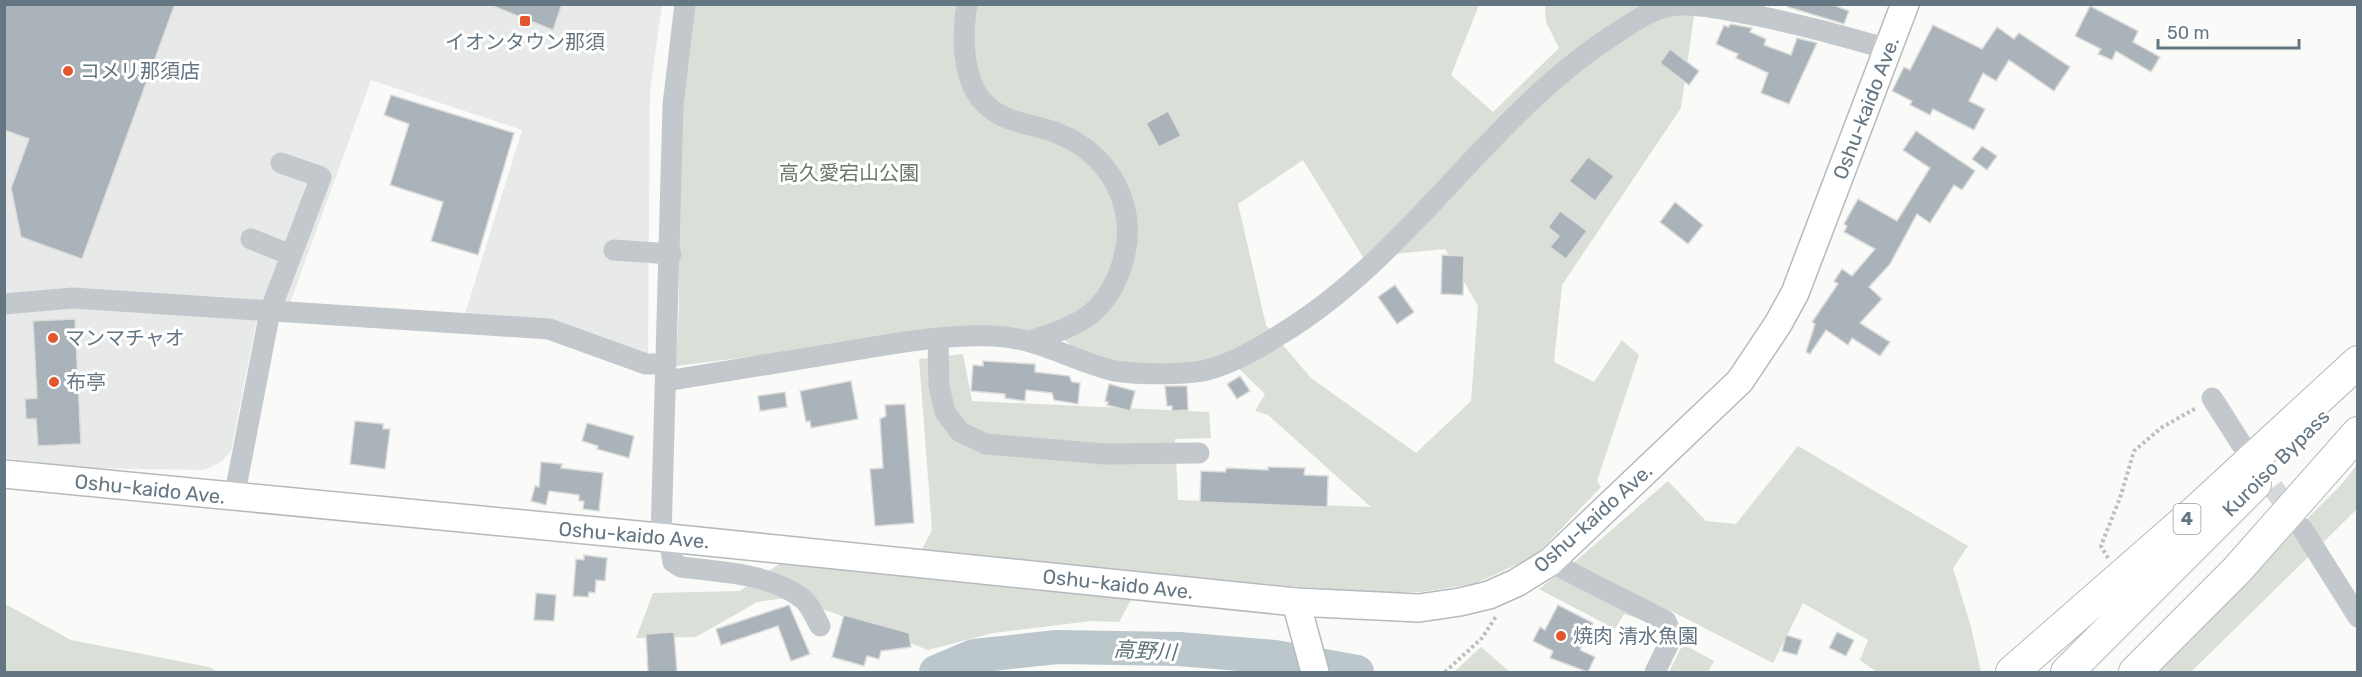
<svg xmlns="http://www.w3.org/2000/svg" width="2362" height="677" viewBox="0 0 2362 677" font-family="Rubik,'Noto Sans JP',sans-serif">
<rect width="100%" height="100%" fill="#fafaf8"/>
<polygon fill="#e8e9e9" points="5,5 662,5 650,91 648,357 464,317 522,130 371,80 290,303 260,303 231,451 221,462 204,470 82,468 5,458"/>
<g fill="#dadfd7" fill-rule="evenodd">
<path d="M695,5H1479L1451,75L1493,112L1559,48L1546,22L1545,5H1766L1764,10L1694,16L1681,108L1562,285L1554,362L1594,382L1622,340L1639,355L1597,481L1601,487L1534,557L1474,584L1421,592H1361L1145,574L1119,622L1091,621L993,633L928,650L834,613L786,598L757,602L696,637L636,638L653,593L740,591L785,560L911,571L932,530L919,359L963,354L972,401L1209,412L1211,438L1175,439L1178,500L1371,507L1268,415L1255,411L1265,394L1227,357C1184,371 1117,373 1077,350C1068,345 1060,334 1054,327L1038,333L797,351L676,366L679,307V113ZM1303,160L1363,257L1445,249L1478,306L1471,401L1416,453L1311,378L1266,325L1238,204Z"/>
<polygon points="1798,446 1968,546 1953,568 1971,627 1981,672 1877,672 1860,660 1868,640 1803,603 1773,663 1669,610 1656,624 1624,614 1615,629 1539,589 1577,560 1668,481 1706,521 1736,524"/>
<polygon points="2357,465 2357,509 2191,672 2153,672 2340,486"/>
<polygon points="5,604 71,640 209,667 218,672 5,672"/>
<polygon points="1683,644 1714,661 1708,672 1669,672"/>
<polygon points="1481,647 1510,672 1454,672"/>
</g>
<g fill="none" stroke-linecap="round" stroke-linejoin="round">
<polyline stroke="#bbc7cb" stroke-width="34" points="936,672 974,656 1057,647 1179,649 1275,657 1357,672"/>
</g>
<g fill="#aab3b9" stroke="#dcdcda" stroke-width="1.5">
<polygon points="4,4 175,4 82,259 21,237 11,188 29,139 4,130"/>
<polygon points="488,4 562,4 553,30"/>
<polygon points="1788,4 1831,4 1849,11 1844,24 1788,7"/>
<polygon points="2090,6 2138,31 2133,42 2160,57 2151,72 2116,51 2112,60 2098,54 2101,49 2075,36"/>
<polygon points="1731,24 1752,28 1750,32 1766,39 1764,45 1791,55 1797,38 1817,43 1789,104 1761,93 1768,73 1736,58 1738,54 1716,44 1724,25 1728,27"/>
<polygon points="1933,25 1982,49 1997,27 2014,39 2019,33 2070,67 2054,91 2009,60 1996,81 1983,73 1969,101 1985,109 1974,130 1933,109 1930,115 1910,105 1912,101 1892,91 1904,67 1910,70"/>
<polygon points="1670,49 1699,71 1689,85 1660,63"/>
<polygon points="391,95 514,133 478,255 431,241 443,202 390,185 409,124 384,115"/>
<polygon points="1168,111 1181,136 1159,147 1146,123"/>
<polygon points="1916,131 1975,171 1962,190 1954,185 1930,223 1917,214 1890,264 1869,287 1882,299 1860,323 1890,342 1880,356 1852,338 1848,345 1826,330 1810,354 1806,352 1815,324 1812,322 1838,284 1834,281 1842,269 1852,276 1875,249 1844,232 1847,226 1844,224 1858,199 1897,221 1930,168 1903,150"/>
<polygon points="1982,146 1997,156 1987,170 1972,159"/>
<polygon points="1588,157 1614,176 1595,201 1569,181"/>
<polygon points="1675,202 1703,225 1688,244 1660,222"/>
<polygon points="1560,211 1587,231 1566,259 1550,247 1559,236 1548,227"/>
<polygon points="1442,255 1464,256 1463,295 1441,294"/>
<polygon points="1395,285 1414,312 1397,324 1378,297"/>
<polygon points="75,319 81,444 38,446 36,419 26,419 25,399 37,398 33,321"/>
<polygon points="983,361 1035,364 1035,372 1069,376 1072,382 1080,383 1078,404 1054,400 1052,393 1026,390 1025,401 1005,398 1005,394 971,391 973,365 983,366"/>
<polygon points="1240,376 1250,391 1237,399 1227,384"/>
<polygon points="851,381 858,419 811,428 810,421 806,422 800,391"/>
<polygon points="1109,384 1135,391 1130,411 1107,405 1108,402 1105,401"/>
<polygon points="1165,386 1187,386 1188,410 1172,411 1172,406 1167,406"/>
<polygon points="785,392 787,407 760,411 758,396"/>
<polygon points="905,404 914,523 875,526 870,469 883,468 880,419 886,416 885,405"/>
<polygon points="355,421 383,424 383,429 390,429 385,469 350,464"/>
<polygon points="587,423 634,436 629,458 597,449 598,446 582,441"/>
<polygon points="541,462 562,464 561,468 603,473 599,511 583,509 584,501 579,501 579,495 549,491 546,505 531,501 535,486 539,487"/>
<polygon points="1268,467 1305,468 1304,475 1328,476 1327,507 1200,502 1201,471 1225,472 1227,468 1268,470"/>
<polygon points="584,555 607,558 605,581 596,580 595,593 589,592 588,597 573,596 576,559 584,560"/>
<polygon points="536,593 556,595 554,621 534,620"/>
<polygon points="789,605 810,654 791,661 778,626 721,645 716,629"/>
<polygon points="1558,605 1593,623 1580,650 1595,657 1588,672 1550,658 1553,651 1533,641 1540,627 1545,630"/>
<polygon points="844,615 909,633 911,647 881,651 879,659 867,656 864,666 832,657"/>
<polygon points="674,632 677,672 648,672 646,634"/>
<polygon points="1837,632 1854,640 1846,656 1829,648"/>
<polygon points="1786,635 1802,640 1797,655 1782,651"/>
</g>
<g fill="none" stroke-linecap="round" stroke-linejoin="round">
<polyline stroke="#d5d9db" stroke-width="21" stroke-dasharray="21 10" stroke-linecap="butt" points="2255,462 2296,520"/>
<g stroke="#b5babe" stroke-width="30">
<g id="major">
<polyline points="4,474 669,538 1296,602 1419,608 1460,602 1489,595 1516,583 1550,562 1740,381 1778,324 1795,293 1905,4"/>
<polyline points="1296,602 1315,672"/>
</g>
</g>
<g stroke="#b4b9bd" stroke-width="34">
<g id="highway">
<polyline points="2012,672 2194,513 2358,362"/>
<polyline points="2067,672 2255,484"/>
<polyline points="2135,672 2237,570 2358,433"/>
</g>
</g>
<g stroke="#bbbfc2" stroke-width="4" stroke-dasharray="3 3" stroke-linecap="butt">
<polyline points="2108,558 2101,546 2121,495 2134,451 2161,428 2196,408"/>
<polyline points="1445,672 1482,638 1497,615"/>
</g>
<g stroke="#c3c8cc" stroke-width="21">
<path d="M967,4C962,32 962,74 980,98C1000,124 1029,122 1057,133C1109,153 1139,206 1123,261C1108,313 1080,325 1033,340"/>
<polyline points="251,239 291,255"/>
<polyline points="614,250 671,254"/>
<polyline points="4,304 73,298 549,329 646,364 666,364"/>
<polyline points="938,339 939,386 945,412 960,432 986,444 1104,454 1199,453"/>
<path d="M666,381C725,371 784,362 843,352C892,344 943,334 993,336C1040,338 1068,359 1111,370C1132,375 1186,375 1207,370C1234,363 1258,349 1281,334C1412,255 1489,113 1618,32C1636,20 1658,5 1680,5C1703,4 1726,10 1748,14C1796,23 1842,36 1888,49"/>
<polyline points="2212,398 2242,445"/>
<polyline points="234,498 270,311 321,177 281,163"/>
<polyline points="2302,528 2358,617"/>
<polyline points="661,537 673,105 685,4"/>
<path d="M669,538L673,562L681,567C720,572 770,573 803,599C811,606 815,617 820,626"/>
<polyline points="1550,562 1666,621 1672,637 1655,672"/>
</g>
<use href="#major" stroke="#fff" stroke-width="27"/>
<use href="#highway" stroke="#fff" stroke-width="32"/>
</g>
<g fill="#e4572e" stroke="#fff" stroke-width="2">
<rect x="519" y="15" width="12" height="12" rx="3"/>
<circle cx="68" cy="71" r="6"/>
<circle cx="53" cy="338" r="6"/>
<circle cx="54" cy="382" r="6"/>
<circle cx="1561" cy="636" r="6"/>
</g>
<g text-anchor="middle" stroke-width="6" stroke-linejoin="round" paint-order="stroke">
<rect fill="#fff" stroke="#939fa8" stroke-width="1.5" x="2173.5" y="504" width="27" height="30" rx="4.5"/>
<g font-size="18" font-weight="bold" fill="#657683">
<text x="2187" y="525">4</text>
</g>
<g font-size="20" fill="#657683" stroke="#fff" text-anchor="start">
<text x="525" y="49" text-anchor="middle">イオンタウン那須</text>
<text x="80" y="78">コメリ那須店</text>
<text x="65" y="345">マンマチャオ</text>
<text x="66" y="389">布亭</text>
<text x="1573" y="643">焼肉 清水魚園</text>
</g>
<g font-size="20" fill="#657683" stroke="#fff">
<text transform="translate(1866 108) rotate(-69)" y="7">Oshu-kaido Ave.</text>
<text transform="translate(2276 463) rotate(-45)" y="7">Kuroiso Bypass</text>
<text transform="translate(150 489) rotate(6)" y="7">Oshu-kaido Ave.</text>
<text transform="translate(1593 518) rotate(-42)" y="7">Oshu-kaido Ave.</text>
<text transform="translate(634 535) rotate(5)" y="7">Oshu-kaido Ave.</text>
<text transform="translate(1118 584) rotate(6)" y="7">Oshu-kaido Ave.</text>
</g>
<g font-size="20" fill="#687a64" stroke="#fff">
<text x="849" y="180">高久愛宕山公園</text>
</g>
<g font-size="21" font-style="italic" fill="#60757c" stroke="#fff">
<text transform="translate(1145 651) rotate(3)" y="7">高野川</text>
</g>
</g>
<rect width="2362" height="677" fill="none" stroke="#657683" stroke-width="12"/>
<path d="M2158 39v9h141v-9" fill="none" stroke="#657683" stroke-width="3"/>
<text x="2167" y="39" font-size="18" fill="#657683" stroke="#ffffff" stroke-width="4.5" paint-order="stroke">50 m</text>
</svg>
